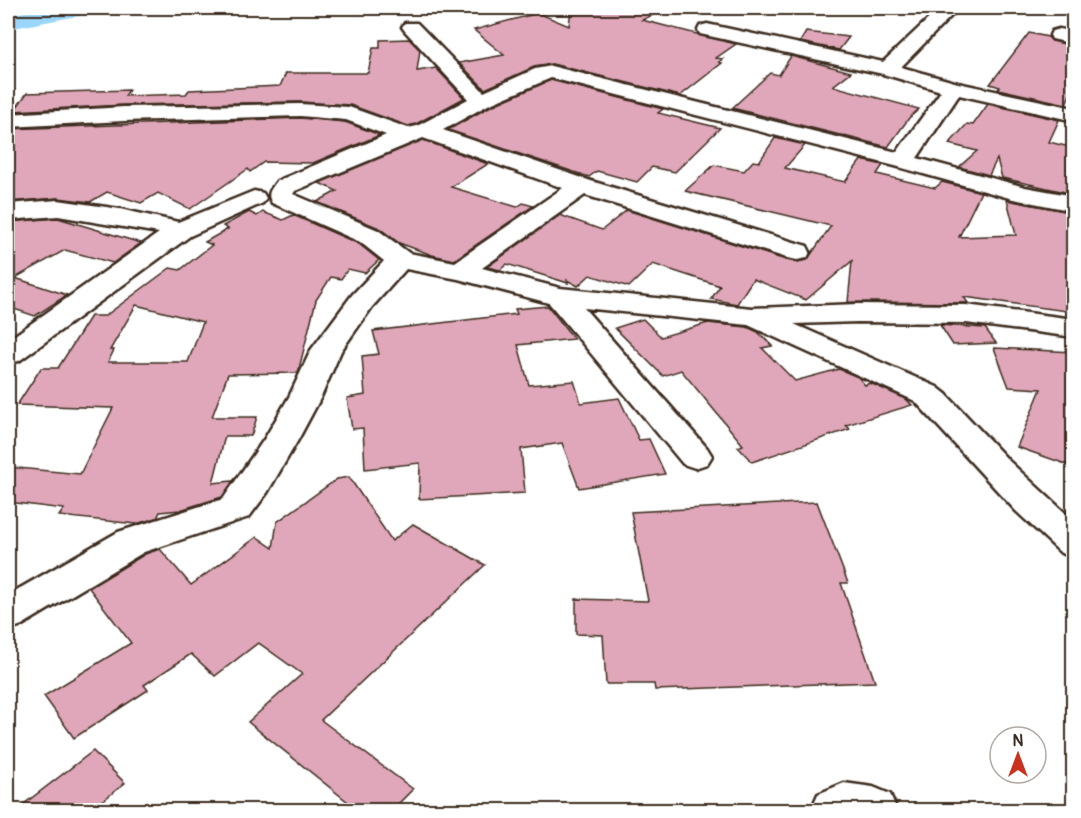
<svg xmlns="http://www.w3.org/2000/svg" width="1081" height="818" viewBox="0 0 1081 818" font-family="Pangolin,sans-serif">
<rect width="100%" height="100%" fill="#fff"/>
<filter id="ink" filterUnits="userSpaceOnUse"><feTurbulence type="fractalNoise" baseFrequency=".0167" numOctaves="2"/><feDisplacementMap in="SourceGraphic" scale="12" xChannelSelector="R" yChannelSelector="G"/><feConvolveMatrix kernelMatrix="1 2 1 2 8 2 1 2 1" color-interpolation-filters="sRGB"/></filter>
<g filter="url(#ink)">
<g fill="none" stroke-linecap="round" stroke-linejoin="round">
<polygon fill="#9ad6fb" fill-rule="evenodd" points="46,8 95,8 92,13 83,15 8,29 8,15"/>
</g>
<g fill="#dfa7b9" stroke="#3b2a1e" stroke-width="1.5" fill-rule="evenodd">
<polygon points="571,8 667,8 642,20 736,44 716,58 723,59 719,62 722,63 680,96 552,64 534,67 485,89 459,63 504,55 474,30 538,13 569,26"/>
<polygon points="806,32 849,37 839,50 800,42"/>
<polygon points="1029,33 1048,37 1052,41 1074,46 1074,85 1066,104 998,89 1000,87 990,84"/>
<polygon points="409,39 420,50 417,71 436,68 464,98 416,124 408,126 350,105 300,102 124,105 14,111 27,93 129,90 125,96 186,94 189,90 280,86 286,73 368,73 373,48 380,48 380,40"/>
<polygon points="791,56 851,72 833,86 919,109 909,118 888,147 732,108 770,73 779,75"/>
<polygon points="551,80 663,109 658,113 720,128 675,172 652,167 637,182 597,171 589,177 448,130 489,107"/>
<polygon points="988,104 1059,120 1049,142 1074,148 1074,194 1002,178 997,159 989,175 959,167 977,151 949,144 967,124 973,125"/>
<polygon points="300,118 345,122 380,135 313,163 264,162 250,172 248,169 190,209 158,193 141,203 107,192 90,202 58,198 8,202 8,129"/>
<polygon points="775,138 805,145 785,168 845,182 861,160 883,165 877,174 935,188 942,182 981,192 959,237 1016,235 1007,200 1065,211 1074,241 1074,312 964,297 968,303 848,302 852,261 806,300 753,279 737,304 711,299 720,286 653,264 629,287 590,275 578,286 567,280 568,283 507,264 500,270 487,267 560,215 602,230 627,210 786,260 797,262 807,260 831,226 685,191 714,165 744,171 753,161 759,162"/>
<polygon points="423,140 488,164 451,187 517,207 523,203 533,206 454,260 432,255 399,243 379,228 317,202 337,191 319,183"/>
<path d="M249,212L257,216L263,212L283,220L293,215L359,244L379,260L365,273L348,269L341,279L331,277L316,300L298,373L228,374L212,417H257L251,436H225L213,483L233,481L222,497L180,510L160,512L157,518L136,524L59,516L64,509L8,502V467L80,474L113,408L17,405L41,368H58L91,316H105L170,268L180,270L212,245L205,242L228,229L223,226ZM136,305L203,322L188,362H108L114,350H110Z"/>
<polygon points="58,218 141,243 113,263 65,250 15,278 67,295 35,316 8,307 8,222"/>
<polygon points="548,306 574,339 518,345 529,385 574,381 581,403 619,398 639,440 649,439 665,474 579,488 562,443 521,449 525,493 419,499 420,463 365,469 363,428 352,429 347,398 365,395 362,356 379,354 373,331 517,314 515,309"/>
<polygon points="643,319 661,337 708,323 747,327 758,332 772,346 762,348 795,381 839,369 858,377 865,385 870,383 906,399 912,405 846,425 850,429 752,462 738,447 743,445 681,370 663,376 615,328"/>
<polygon points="940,325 985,328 996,343 953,345"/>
<polygon points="994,348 1074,352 1074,467 1017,447 1041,389 1009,387"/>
<polygon points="349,477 392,541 413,524 485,565 321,720 413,789 392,810 358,810 248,722 302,674 260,644 258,643 215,676 191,654 144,685 148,690 74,738 44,696 131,643 89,588 145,554 160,549 191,585 257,537 273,548 277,522 337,479"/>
<polygon points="817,502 848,583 841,583 875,682 655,690 654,684 606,684 603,635 576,634 576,599 648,601 631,512"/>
<polygon points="93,751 125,783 91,810 16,810"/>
</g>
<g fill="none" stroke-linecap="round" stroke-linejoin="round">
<g stroke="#3b2a1e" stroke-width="5">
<g id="minor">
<path d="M940,8H955L957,10L901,67L958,83L1074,108V121L959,95L917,158L1025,187L1074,196V211L1013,199L895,166L551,78L488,105L443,130L591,181L807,246L810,252L807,258L797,260L787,258L585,195L482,268L560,288L752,308L858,304L966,305L1074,319V337L966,323L858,322L794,324L937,387L946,394L1009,461L1074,521V557L1061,553L1016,511L915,401L748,325L584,308L707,448L712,456L707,464L695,468L683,464L549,303L458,279L406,269L372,307L341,351L321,397L298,440L267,493L249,517L144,552L22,625L8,630V595L118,532L223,499L265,438L289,397L311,350L352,295L384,261L360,242L272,203C266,194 271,189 277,181L386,135L346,120L300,116L124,121L8,127V114L124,107L300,104L349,107L408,128L417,126L468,99L405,31L402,27L405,23H417L484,92L535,69L551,66L897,152L941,91L883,74L700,34L698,30L700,26L707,24L883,62ZM423,138L563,188L455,262L409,253L378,230L293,194L295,191Z"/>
<polygon points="1059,29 1074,32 1074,44 1052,39 1050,35 1052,31"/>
<polygon points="254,191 263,193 266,198 263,203 190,236 19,361 8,363 8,340 159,233 58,216 8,220 8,204 58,200 120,209 178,222"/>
<polygon points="844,783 873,787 890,794 897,810 811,810 818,794"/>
</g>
</g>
<use href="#minor" fill="#fff" fill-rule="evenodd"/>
</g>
</g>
<rect width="1081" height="818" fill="none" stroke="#fff" stroke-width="30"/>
<rect x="15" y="15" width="1051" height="788" fill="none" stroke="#3b2a1e" stroke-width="2" filter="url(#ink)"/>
<g transform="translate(1018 755)"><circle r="28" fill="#ffffff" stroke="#b1aaa5" stroke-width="1.5"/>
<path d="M0-4.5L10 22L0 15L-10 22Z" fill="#c8321e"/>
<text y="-9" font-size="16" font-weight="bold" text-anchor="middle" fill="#3b2a1e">N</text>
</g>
</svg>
